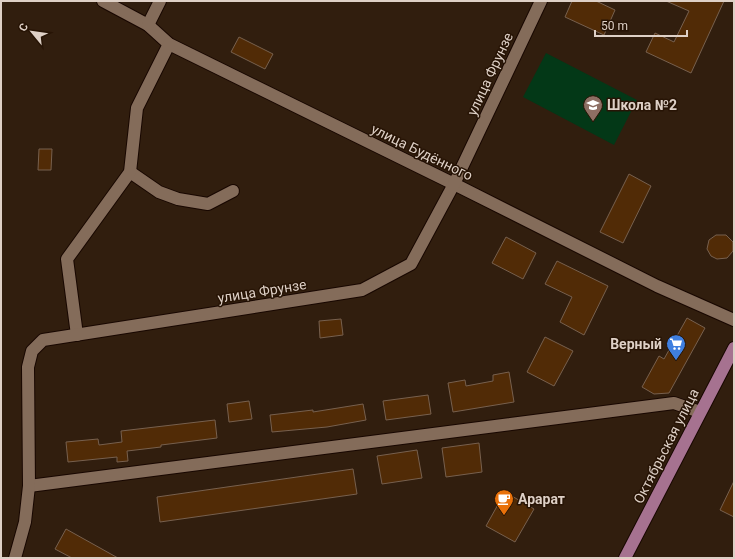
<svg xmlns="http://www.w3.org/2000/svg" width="735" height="559" viewBox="0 0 735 559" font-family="Roboto,sans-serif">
<rect width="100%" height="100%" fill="#311e0e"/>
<polygon fill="#033817" points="546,53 637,100 614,145 523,97"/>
<g fill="#512b06" stroke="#77604e">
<polygon points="572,1 596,1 615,10 604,35 565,17"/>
<polygon points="666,1 724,1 691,73 646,52 655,33 674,42 689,11"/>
<polygon points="239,37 273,54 265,69 231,52"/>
<polygon points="39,149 52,149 51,170 38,170"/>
<polygon points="629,174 651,186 623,243 600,232"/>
<polygon points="716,235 726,235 733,242 733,251 727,258 717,259 711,256 707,249 709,240"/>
<polygon points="506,237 536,253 523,279 492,263"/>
<polygon points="557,261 608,286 584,335 560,322 572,297 545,284"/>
<polygon points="687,318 705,328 669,393 654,394 642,387 659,356 664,359"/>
<polygon points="341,319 343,335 320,338 319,321"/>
<polygon points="545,337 573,351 554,386 527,372"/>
<polygon points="509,372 514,402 453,412 448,383 465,380 466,386 493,381 493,375"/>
<polygon points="428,395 431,414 386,420 383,401"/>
<polygon points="249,401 252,419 229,422 227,404"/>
<polygon points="363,404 366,420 327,427 272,432 270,415 313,410 313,412"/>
<polygon points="215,420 217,438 161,445 161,447 127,451 128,461 117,462 117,457 68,462 66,442 98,439 99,445 122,442 121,431"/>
<polygon points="479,443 482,472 446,477 442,448"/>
<polygon points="417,450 422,478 382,484 377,456"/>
<polygon points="353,469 357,494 160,522 157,497"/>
<polygon points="734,481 734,517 720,510"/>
<polygon points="505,492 534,509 515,542 486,526"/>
<polygon points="66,529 118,558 72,558 55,549"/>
</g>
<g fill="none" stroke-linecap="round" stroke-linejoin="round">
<g stroke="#180700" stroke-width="14">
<g id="minor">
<polyline points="103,1 148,25 169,44 454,184 657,286 734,320"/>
<polyline points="148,25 160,1"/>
<polyline points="130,172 159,192 178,199 208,204 233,191"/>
<polyline points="77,335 67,259 130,172 137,108 169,44"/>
<polyline points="29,486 674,403 700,412"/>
<polyline points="15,558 25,522 29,486 28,367 32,351 43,340 362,290 411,264 454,184 541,1"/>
</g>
</g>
<g stroke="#180700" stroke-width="14">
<polyline id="major" points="625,558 734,348"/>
</g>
<use href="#minor" stroke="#846c5a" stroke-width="12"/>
<use href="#major" stroke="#a67290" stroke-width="12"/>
</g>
<defs>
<g id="school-pin" transform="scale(1)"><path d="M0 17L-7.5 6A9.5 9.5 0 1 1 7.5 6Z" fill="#8d6e63" stroke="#271405"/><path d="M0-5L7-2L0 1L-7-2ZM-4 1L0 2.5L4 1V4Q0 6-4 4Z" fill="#fff"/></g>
<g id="supermarket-pin" transform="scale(1)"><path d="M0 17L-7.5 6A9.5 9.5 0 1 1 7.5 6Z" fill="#3f7fe0" stroke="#271405"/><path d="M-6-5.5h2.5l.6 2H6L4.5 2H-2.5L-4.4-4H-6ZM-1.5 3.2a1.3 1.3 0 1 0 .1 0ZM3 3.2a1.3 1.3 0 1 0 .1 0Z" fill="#fff"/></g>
<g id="cafe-pin" transform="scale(1)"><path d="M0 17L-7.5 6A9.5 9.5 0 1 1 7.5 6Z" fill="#e8710a" stroke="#271405"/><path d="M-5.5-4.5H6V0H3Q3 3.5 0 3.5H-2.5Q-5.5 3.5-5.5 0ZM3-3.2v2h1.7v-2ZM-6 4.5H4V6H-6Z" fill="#fff"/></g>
</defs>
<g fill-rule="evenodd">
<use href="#school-pin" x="593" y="105"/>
<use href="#supermarket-pin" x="676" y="344"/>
<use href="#cafe-pin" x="504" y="499"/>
</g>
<g text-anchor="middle" stroke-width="3" stroke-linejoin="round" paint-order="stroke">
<g font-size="14" fill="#ded0c6" stroke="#271405">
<text transform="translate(490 74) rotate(-65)" y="5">улица Фрунзе</text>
<text transform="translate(422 152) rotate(26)" y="5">улица Будённого</text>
<text transform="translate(262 291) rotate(-9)" y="5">улица Фрунзе</text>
<text transform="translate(666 446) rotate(-63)" y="5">Октябрьская улица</text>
</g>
<g font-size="14" font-weight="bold" fill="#ded0c6" stroke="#271405" text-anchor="start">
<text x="607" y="110">Школа №2</text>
<text x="662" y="349" text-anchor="end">Верный</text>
<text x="518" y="504">Арарат</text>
</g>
</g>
<rect width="735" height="559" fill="none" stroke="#ded0c6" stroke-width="4"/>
<g transform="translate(32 32) rotate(299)" stroke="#271405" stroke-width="3" paint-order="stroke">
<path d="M0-3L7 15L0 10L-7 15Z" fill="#ded0c6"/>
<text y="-6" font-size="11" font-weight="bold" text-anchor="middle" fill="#ded0c6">С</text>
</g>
<path d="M595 30v6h92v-6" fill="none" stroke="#ded0c6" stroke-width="2"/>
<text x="601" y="30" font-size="12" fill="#ded0c6" stroke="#271405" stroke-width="3" paint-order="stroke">50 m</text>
</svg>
